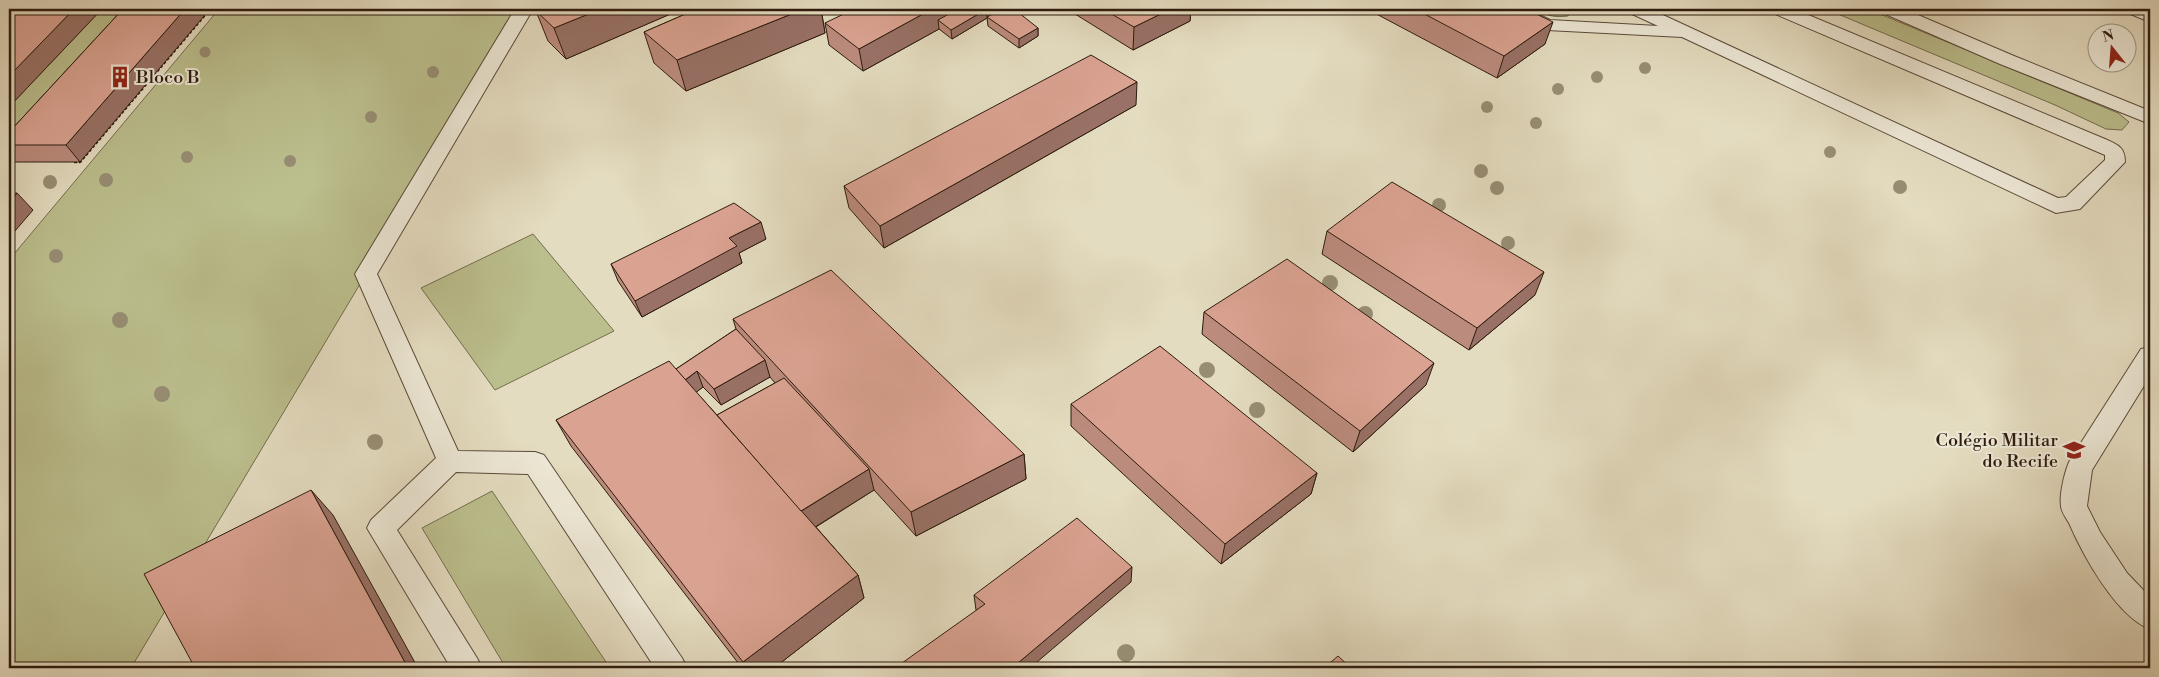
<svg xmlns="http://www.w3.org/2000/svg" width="2159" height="677" viewBox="0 0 2159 677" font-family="'Libre Bodoni',serif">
<rect width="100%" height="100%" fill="#e4dcc0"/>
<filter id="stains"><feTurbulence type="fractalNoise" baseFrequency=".004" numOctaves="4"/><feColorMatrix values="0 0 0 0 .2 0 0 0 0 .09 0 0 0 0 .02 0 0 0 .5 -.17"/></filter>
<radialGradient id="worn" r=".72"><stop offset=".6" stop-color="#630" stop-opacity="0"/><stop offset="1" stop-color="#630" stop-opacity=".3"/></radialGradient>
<g fill="#bbbe8d" stroke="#746c4e">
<polygon points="102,9 149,9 9,146 9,107"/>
<polygon points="219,9 524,9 131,668 9,668 9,260"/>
<path d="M1533,9H1570L1568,16C1553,18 1546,15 1533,9Z"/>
<polygon points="1826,9 1868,9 2118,113 2129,122 2122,130 2106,129 2055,105"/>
<polygon points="533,234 614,331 495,390 421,288"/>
<polygon points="492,491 610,668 506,668 422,528"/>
</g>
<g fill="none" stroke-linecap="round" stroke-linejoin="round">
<g stroke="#5b4b3a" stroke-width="2">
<g id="lane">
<polygon points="515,9 533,9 377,274 458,451 535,452 544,455 682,658 687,668 655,668 528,474 456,472 397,530 477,658 482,668 451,668 367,528 371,520 436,458 355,274"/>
<path d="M1504,9H1527L1550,20L1658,26L1630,13L1627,9H1650L2058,198L2066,197L2105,160V155L2091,149L1773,13L1770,9H1794L2105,139C2118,145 2125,147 2125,162L2080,209L2056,213L1682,37L1547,30L1507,13Z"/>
<polygon points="1880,9 1904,9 2014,56 2150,111 2150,124 2000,64 1883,13"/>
<polygon points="2125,9 2150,10 2150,22 2128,13"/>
<path d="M2150,347V376L2092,470L2087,506L2100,532L2127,573L2150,597V629C2116,616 2083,555 2069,523C2066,518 2061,511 2061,506C2059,495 2065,470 2070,460L2141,349Z"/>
</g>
</g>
<polyline stroke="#2d1b0e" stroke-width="2.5" stroke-dasharray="3 2" stroke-linecap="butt" points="74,162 80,162 210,9"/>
<use href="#lane" fill="#ede8d6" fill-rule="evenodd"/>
</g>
<g fill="#978d73">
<circle cx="205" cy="52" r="5.5"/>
<circle cx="1645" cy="68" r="6"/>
<circle cx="433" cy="72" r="6"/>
<circle cx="1597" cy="77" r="6"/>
<circle cx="1558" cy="89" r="6"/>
<circle cx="1487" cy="107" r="6"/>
<circle cx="371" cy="117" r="6"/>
<circle cx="1536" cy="123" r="6"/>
<circle cx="1830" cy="152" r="6"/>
<circle cx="187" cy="157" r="6"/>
<circle cx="290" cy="161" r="6"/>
<circle cx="1481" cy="171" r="7"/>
<circle cx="106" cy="180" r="7"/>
<circle cx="50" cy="182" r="7"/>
<circle cx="1900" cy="187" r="7"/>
<circle cx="1497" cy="188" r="7"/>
<circle cx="1439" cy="205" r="7"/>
<circle cx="1508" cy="243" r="7"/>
<circle cx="56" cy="256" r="7"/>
<circle cx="1330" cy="283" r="8"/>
<circle cx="1365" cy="314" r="8"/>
<circle cx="120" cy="320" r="8"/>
<circle cx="1207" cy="370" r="8"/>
<circle cx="162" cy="394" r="8"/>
<circle cx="1257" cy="410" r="8"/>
<circle cx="375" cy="442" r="8"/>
<circle cx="1126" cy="653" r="9"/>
</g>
<g fill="#bb8b7d" stroke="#2d1b0e" fill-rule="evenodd">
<polygon points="123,9 80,162 9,162 9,129 12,129"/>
<polygon points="682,9 566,59 548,41 536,11"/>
<polygon points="697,9 821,9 825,33 686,91 654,63 644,32"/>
<polygon points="987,9 988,17 1038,28 1038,36 1019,48 988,26 987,18 952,39 939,29 863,71 829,45 825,23"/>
<polygon points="1067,9 1191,9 1190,21 1133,50"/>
<polygon points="1367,9 1526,9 1545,44 1497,78"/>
<polygon points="1136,105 884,248 849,208 844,186"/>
<polygon points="1327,231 1535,295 1469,350 1322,254"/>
<polygon points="766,239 739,253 742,263 642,317 618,281 611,264"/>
<polygon points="1204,312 1426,385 1353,452 1202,334"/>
<path d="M733,319L1024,454L1026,479L916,536L874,490L816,527L858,575L864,598L774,668H742L571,446L556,420L676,369L736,329ZM770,377L775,383L717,415L696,392L703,387L721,405Z"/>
<polygon points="1071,404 1317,473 1311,494 1221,564 1071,426"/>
<polygon points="1131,582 976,610 974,595"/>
</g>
<g fill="#997166" stroke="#2d1b0e">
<polygon points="74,9 102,9 9,107 9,76"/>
<polygon points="185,9 210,9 80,162 66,145"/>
<polygon points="601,9 682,9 566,59 554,28"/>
<polygon points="804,9 821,9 825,33 686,91 677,60"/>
<polygon points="932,9 974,9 938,20 939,29 863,71 859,49"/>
<polygon points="987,9 987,18 952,39 951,30"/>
<polygon points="1171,9 1191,9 1190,21 1133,50 1134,27"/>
<polygon points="1553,22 1545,44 1497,78 1504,56"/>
<polygon points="1038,28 1038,36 1019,48 1019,39"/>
<polygon points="1137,82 1136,105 884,248 880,226"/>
<polygon points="17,193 33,210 9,238 9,203"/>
<polygon points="761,222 766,239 739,253 742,263 642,317 635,301 729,238"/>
<polygon points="1544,272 1535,295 1469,350 1477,328"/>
<polygon points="765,360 770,377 721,405 714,389"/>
<polygon points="1434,363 1426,385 1353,452 1360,431"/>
<polygon points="697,371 703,387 689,398 683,382"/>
<polygon points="1024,454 1026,479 916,536 911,512"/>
<polygon points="869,469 874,490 807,532 800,512"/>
<polygon points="1317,473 1311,494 1221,564 1225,544"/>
<polygon points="311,490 333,515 418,668 408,668"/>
<polygon points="1132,567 1131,582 1030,668 1012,668"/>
<polygon points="858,575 864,598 774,668 746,668 743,662"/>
</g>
<g fill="#daa291" stroke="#2d1b0e">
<polygon points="15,9 74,9 9,76 9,14"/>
<polygon points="123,9 185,9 66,145 9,145 9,129 12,129"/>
<polygon points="540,9 601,9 554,28 536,11"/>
<polygon points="697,9 804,9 677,60 644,32"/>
<polygon points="854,9 932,9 859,49 825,23"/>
<polygon points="958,9 987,9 951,30 938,20"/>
<polygon points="1002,9 1014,9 1038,28 1019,39 987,17"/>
<polygon points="1103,9 1171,9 1134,27"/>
<polygon points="1415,9 1526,9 1553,22 1504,56"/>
<polygon points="1091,55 1137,82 880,226 844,186"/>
<polygon points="1392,182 1544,272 1477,328 1327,231"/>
<polygon points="9,193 17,193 9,203"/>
<polygon points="734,203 761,222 729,238 737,246 635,301 611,264"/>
<polygon points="1287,259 1434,363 1360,431 1204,312"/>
<polygon points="831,270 1024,454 911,512 733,319"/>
<polygon points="736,329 765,360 714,389 697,371 685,380 676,369"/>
<polygon points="1160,346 1317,473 1225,544 1071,404"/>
<polygon points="669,361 858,575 743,662 556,420"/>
<polygon points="784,378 869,469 801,511 717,415"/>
<polygon points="311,490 408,668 195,668 144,574"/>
<polygon points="1077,518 1132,567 1012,668 895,668 985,604 974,595"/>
<polygon points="1338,656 1351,668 1324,668"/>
</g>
<defs>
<g id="building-bare" transform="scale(1.725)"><path d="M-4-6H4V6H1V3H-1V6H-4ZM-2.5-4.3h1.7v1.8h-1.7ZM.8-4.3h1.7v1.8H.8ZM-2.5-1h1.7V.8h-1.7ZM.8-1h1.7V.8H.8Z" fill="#8f2418" stroke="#ede8d6" stroke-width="2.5" paint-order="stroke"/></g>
<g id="school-bare" transform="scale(1.725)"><path d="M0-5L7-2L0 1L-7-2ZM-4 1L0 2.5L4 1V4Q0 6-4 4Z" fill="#8f2418" stroke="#ede8d6" stroke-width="2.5" paint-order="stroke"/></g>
</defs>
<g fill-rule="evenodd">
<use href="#building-bare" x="120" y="77"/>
<use href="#school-bare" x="2074" y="450"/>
</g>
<g text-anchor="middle" stroke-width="4" stroke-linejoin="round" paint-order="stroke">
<g font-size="18" fill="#2d1b0e" stroke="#ede8d6" text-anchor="start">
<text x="136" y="83">Bloco B</text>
<text x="2058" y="446" text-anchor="end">Colégio Militar<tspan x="2058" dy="21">do Recife</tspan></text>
</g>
</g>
<rect width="2159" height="677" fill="none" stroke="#e4dcc0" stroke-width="30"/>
<rect x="10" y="10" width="2139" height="657" fill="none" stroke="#2d1b0e" stroke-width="2.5"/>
<rect x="15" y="15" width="2129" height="647" fill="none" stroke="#2d1b0e"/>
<g transform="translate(2112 48) rotate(343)"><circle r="24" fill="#ede8d6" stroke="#a09686"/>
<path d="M0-4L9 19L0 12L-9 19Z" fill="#8f2418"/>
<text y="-8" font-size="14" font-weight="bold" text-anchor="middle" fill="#2d1b0e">N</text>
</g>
<rect width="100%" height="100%" filter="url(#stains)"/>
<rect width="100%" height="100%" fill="url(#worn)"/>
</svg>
